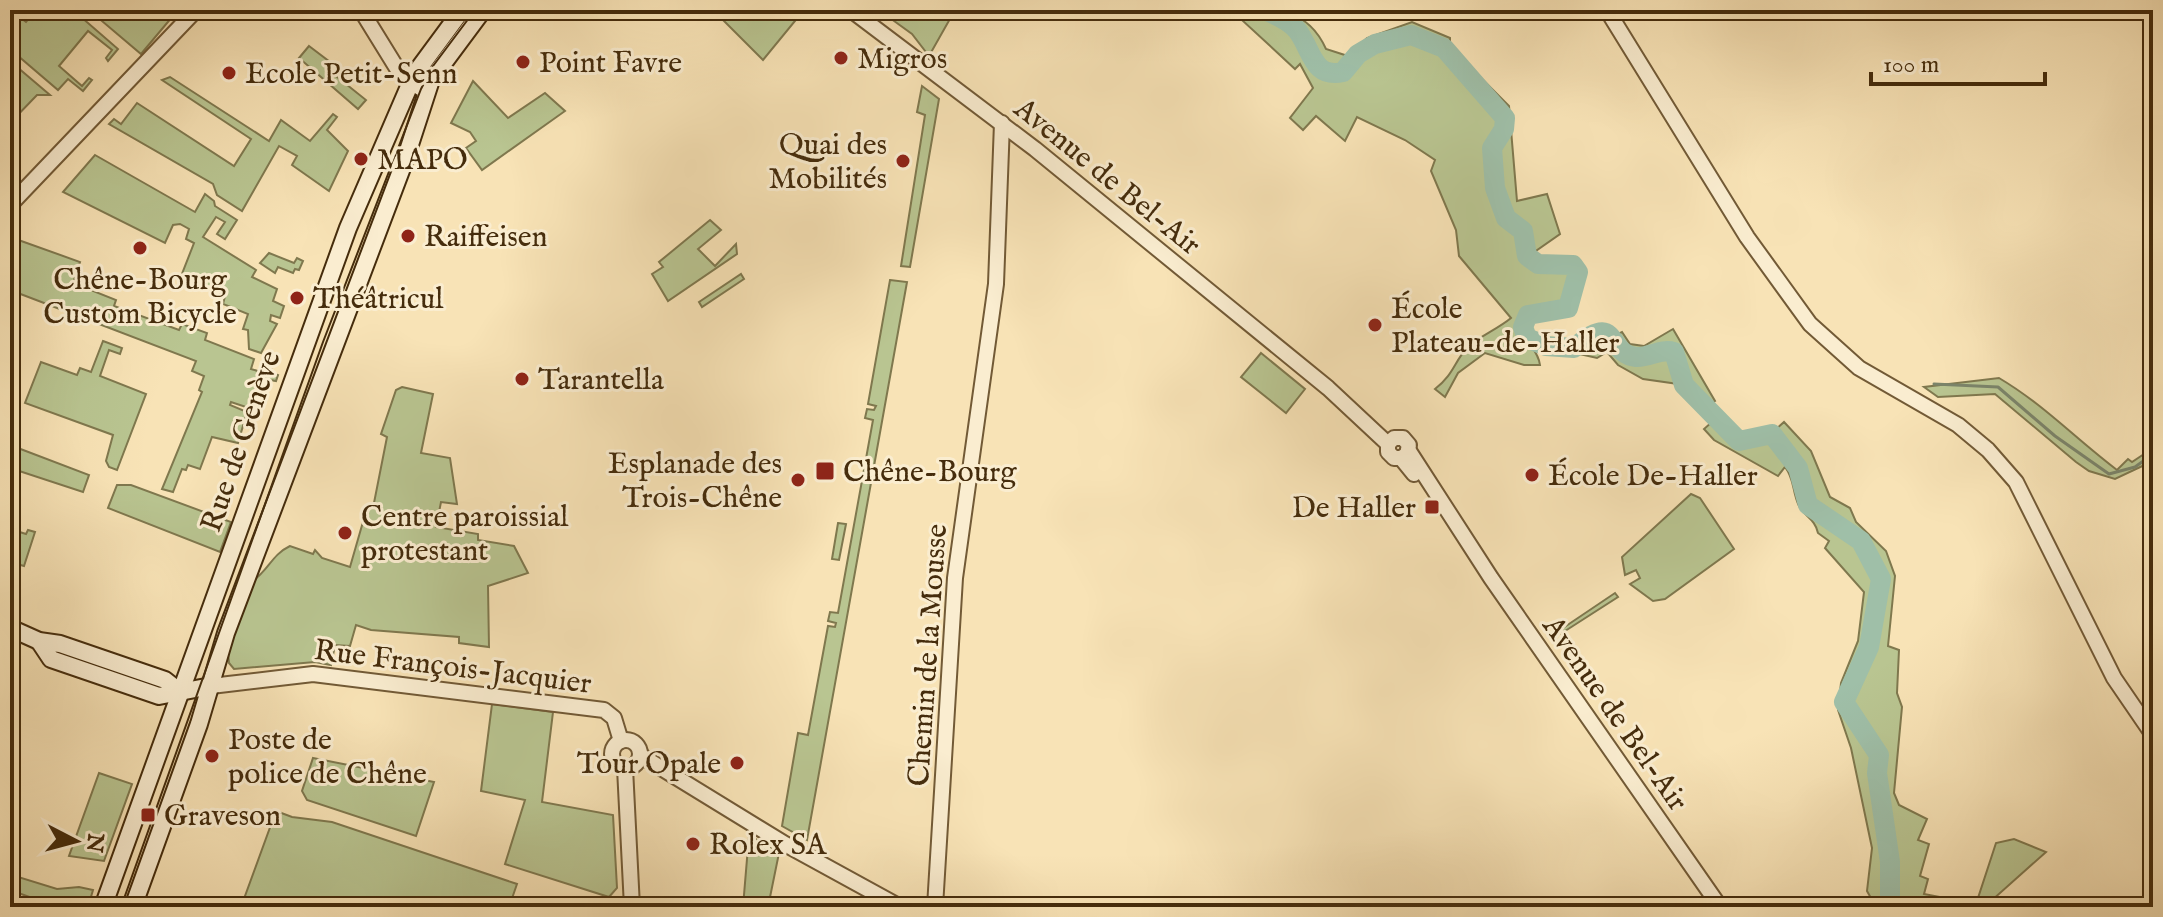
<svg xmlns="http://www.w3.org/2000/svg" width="2163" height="917" viewBox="0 0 2163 917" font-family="'IM FELL English',serif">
<rect width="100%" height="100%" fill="#f8e3b6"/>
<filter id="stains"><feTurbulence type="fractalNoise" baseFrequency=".0025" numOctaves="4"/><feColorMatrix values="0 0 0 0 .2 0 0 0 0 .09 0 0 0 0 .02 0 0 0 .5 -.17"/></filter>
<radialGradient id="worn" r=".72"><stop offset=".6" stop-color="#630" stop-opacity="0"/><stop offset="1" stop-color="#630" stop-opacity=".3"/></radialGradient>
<g fill="#b9c591" stroke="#7f784e" stroke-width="2">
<polygon points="10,10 26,22 36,10 73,10 118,49 108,61 106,58 112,50 88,31 59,66 82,86 89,78 92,80 83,91 68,79 58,90 10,49"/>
<polygon points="101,10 178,10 141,54 96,16"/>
<polygon points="713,10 804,10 763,60"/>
<polygon points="886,10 955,10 929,56 912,34 883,13"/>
<path d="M1216,10C1262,10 1304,0 1326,49L1348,56L1367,38L1412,22L1450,38V47L1509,106L1517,201L1547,194L1560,234L1533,253L1534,267L1574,271C1574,330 1540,293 1521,318C1519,339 1538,347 1540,365H1524L1485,353L1458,373L1445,397L1435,389C1454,374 1454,362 1467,348C1476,338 1498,329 1511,318L1459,256L1456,230L1431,171L1435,160L1405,140L1357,117L1345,141L1316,116L1303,130L1290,118L1313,88L1300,64L1295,69L1242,20Z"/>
<polygon points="309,46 330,62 327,66 331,72 366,100 358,109 299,58"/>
<polygon points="10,61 50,95 37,95 10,123"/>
<polygon points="170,77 269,141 281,120 310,141 333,114 337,117 327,130 348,151 329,191 292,165 297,156 279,146 242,211 217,195 213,184 109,124 114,119 121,124 137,103 234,166 251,139 162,80"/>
<polygon points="473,81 508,118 545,93 565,111 482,170 466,148 476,141 470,132 451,123"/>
<polygon points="922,86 939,99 910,267 901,266 925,115 917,112"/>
<polygon points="95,155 195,212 205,194 214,201 215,206 237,220 225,239 217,234 225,222 216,217 203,237 256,270 252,277 277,289 273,301 284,306 280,318 271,315 270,321 277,324 261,353 249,349 248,330 243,329 248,314 223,304 225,296 180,279 194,243 186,239 189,229 180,224 173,225 165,243 63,192"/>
<polygon points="710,220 721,230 698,249 715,266 736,244 737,254 668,301 652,274 663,267 659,262"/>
<polygon points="10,237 80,262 73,283 116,300 114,306 179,330 182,324 207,333 205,340 254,359 251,369 261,372 265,363 272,366 270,372 278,375 276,381 259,378 249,408 231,402 230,405 247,412 238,443 212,437 200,469 188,465 186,470 182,469 173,492 162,489 202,392 199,390 204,376 192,371 196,361 10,290"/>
<polygon points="269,253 294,263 297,258 303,261 299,270 295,269 293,273 278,267 275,273 260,263"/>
<polygon points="741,274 744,279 702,307 699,302"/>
<polygon points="890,280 907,282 807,840 782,826 798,733 808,735 828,626 835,627 836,623 828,621 830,612 838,613 873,420 865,418 867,409 874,410 876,406 868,404"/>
<polygon points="1673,329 1715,401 1699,411 1678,384 1643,379 1618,365 1607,352 1597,358 1575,353 1600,336 1610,338 1622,332 1630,344 1644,346"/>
<polygon points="103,341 122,348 120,354 109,350 100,376 146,394 117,470 109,467 106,461 113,435 25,403 41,362 77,375 80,368 91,372"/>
<polygon points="1261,353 1305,389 1286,413 1241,377"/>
<path d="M1999,378C2043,404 2076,439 2117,470L2128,459L2132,462L2153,448V461L2115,479L2089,471L2076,462L1995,394L1938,397L1924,387Z"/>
<path d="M402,387L433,394L421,453L450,458L457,504L441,502L436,527L478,534V540L514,546L528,573L488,586L489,647L459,643V637L371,630L356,625L350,646L335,645L331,665L315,662L234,669L229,663L228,652L251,582C268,572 271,555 290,546L313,554L315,550L322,558L350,567L367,508H373L387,437L381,434L396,390Z"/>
<path d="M1713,421L1742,445L1767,437L1784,422L1811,451L1830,497L1850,508L1856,522L1886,551L1895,576L1888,646L1899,650L1897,693L1902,707L1894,793L1899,805L1927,819L1918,840L1929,844L1920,876L1928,879L1924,894L1976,904L1996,843L2014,839L2046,852L1991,901L2001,907H1876L1867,891L1872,848L1851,748L1838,710L1841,683L1858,641L1864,592L1825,548L1829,541L1818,533C1815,519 1805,517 1799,506C1792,492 1795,480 1785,467L1778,476L1714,440L1704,429Z"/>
<polygon points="10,445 89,475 83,492 10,468"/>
<polygon points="117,485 131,485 231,522 220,552 108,508"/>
<polygon points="1691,494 1700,498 1734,549 1665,599 1653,601 1630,584 1640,578 1636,570 1625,575 1622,557"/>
<polygon points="838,523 846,524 839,560 832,559"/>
<polygon points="10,529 26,534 28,530 35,532 24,566 10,562"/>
<polygon points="1615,593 1618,597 1562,633 1563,628"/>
<polygon points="492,704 553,712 542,802 613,815 617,888 609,897 505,864 525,800 481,791"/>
<polygon points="313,758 434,782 416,836 307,800 302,791"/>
<polygon points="99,773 132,784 104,861 69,856"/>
<polygon points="276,811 292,817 332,822 517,884 509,907 241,907"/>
<polygon points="749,835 779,853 768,907 743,907"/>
<polygon points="10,864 18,877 57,889 79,887 93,890 88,907 57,907 10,890"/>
</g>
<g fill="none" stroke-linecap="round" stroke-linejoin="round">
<polyline stroke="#7b846a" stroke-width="3" points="1934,384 1998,387 2055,436 2109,474 2135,467 2153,454"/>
<path stroke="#9fbfa8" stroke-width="20" d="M1265,10C1277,16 1289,20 1297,30C1312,49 1312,79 1343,72L1358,54L1375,44L1411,35L1444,48L1505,118L1504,129L1492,148L1495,188L1506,218L1523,231L1527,256L1538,264L1573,265L1578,272L1568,308L1528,315L1523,327L1527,338L1546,346L1574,348C1619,309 1606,354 1636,357C1649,358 1661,348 1674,352L1684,385L1733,435L1739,441L1772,434L1798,468L1808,505L1861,541L1881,579L1869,647L1844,702L1879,755L1877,773L1890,862V907"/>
<g stroke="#725a36" stroke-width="18">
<g id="tertiary">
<polyline points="361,10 398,70 420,88"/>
<polyline points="851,10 1035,149 1328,388 1388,444"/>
<polyline points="1607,10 1747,237 1810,324 1859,368 1958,425 1988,450 2016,482 2114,678 2153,735"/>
<polyline points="10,205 196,10"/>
<polyline points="1409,451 1491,578 1720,907"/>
<polyline points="1401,458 1407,454 1409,445 1403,438 1394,438 1388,444 1388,452 1394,458 1401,458 1414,474"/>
<polyline points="211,686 313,674 604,710 614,718 621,741"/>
<circle cx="626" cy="754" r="14"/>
<polyline points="640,755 785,844 900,907"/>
<polyline points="625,768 632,907"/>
<polyline points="935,907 955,578 996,284 1002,123"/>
</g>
</g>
<g stroke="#452c0c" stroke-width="20">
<g id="secondary">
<polyline points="10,628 39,641 60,644 165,680 179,691"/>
<polyline points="39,641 51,659 159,696 211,686"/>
<polyline points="103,907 348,228 414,75 462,10"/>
<polyline points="133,907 199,724 226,633 405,160 431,80 483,10"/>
</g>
</g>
<use href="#tertiary" stroke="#faedd0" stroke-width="14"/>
<use href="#secondary" stroke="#faedd0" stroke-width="16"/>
<polyline stroke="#452c0c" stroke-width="2" points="121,907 323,342 421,89 433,66 475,10"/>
</g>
<g fill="#8f2418" stroke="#faedd0" stroke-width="3">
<circle cx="841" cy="58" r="8"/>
<circle cx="523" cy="62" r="8"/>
<circle cx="229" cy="73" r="8"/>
<circle cx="361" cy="159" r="8"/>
<circle cx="903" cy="161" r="8"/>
<circle cx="408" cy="236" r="8"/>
<circle cx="140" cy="248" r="8"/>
<circle cx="297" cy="298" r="8"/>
<circle cx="1375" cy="325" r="8"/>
<circle cx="522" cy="379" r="8"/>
<rect x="815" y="461" width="20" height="20" rx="4"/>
<circle cx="1532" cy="475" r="8"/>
<circle cx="798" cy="480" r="8"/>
<rect x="1424" y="499" width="16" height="16" rx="4"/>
<circle cx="345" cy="533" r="8"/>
<circle cx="212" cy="756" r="8"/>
<circle cx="737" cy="763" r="8"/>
<rect x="140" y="807" width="16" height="16" rx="4"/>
<circle cx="693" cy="844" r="8"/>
</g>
<g text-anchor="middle" stroke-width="6" stroke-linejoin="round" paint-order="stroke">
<g font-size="30" fill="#452c0c" stroke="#faedd0" text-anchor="start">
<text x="857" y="68">Migros</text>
<text x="539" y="72">Point Favre</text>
<text x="245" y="83">Ecole Petit-Senn</text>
<text x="887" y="154" text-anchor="end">Quai des<tspan x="887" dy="34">Mobilités</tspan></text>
<text x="377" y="169">MAPO</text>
<text x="424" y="246">Raiffeisen</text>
<text x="140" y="289" text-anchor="middle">Chêne-Bourg<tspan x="140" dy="34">Custom Bicycle</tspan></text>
<text x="313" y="308">Théâtricul</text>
<text x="1391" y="318">École<tspan x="1391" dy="34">Plateau-de-Haller</tspan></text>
<text x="538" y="389">Tarantella</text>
<text x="782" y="473" text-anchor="end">Esplanade des<tspan x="782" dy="34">Trois-Chêne</tspan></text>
<text x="843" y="481">Chêne-Bourg</text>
<text x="1548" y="485">École De-Haller</text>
<text x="1416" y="517" text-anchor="end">De Haller</text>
<text x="361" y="526">Centre paroissial<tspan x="361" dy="34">protestant</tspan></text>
<text x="228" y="749">Poste de<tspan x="228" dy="34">police de Chêne</tspan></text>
<text x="721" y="773" text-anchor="end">Tour Opale</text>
<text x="164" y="825">Graveson</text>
<text x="709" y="854">Rolex SA</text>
</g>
<g font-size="30" fill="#452c0c" stroke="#faedd0">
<text transform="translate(1108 176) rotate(39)" y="10">Avenue de Bel-Air</text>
<text transform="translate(240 441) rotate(-71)" y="10">Rue de Genève</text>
<text transform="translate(927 655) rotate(-86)" y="10">Chemin de la Mousse</text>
<text transform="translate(453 666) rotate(7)" y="10">Rue François-Jacquier</text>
<text transform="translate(1616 713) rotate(55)" y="10">Avenue de Bel-Air</text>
</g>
</g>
<rect width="2163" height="917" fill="none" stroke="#f8e3b6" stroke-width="40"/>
<rect x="12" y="12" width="2139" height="893" fill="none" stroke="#452c0c" stroke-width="4"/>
<rect x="20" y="20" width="2123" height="877" fill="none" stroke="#452c0c" stroke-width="2"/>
<g transform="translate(76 841) rotate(96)" stroke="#faedd0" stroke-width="6" paint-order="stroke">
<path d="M0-6L14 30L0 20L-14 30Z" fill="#452c0c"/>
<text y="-12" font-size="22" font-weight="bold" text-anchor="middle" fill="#452c0c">N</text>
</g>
<path d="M1871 72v12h174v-12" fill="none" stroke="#452c0c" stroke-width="4"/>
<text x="1883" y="72" font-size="24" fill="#452c0c" stroke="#faedd0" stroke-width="6" paint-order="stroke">100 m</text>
<rect width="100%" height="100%" filter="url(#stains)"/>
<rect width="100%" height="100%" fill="url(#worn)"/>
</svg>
